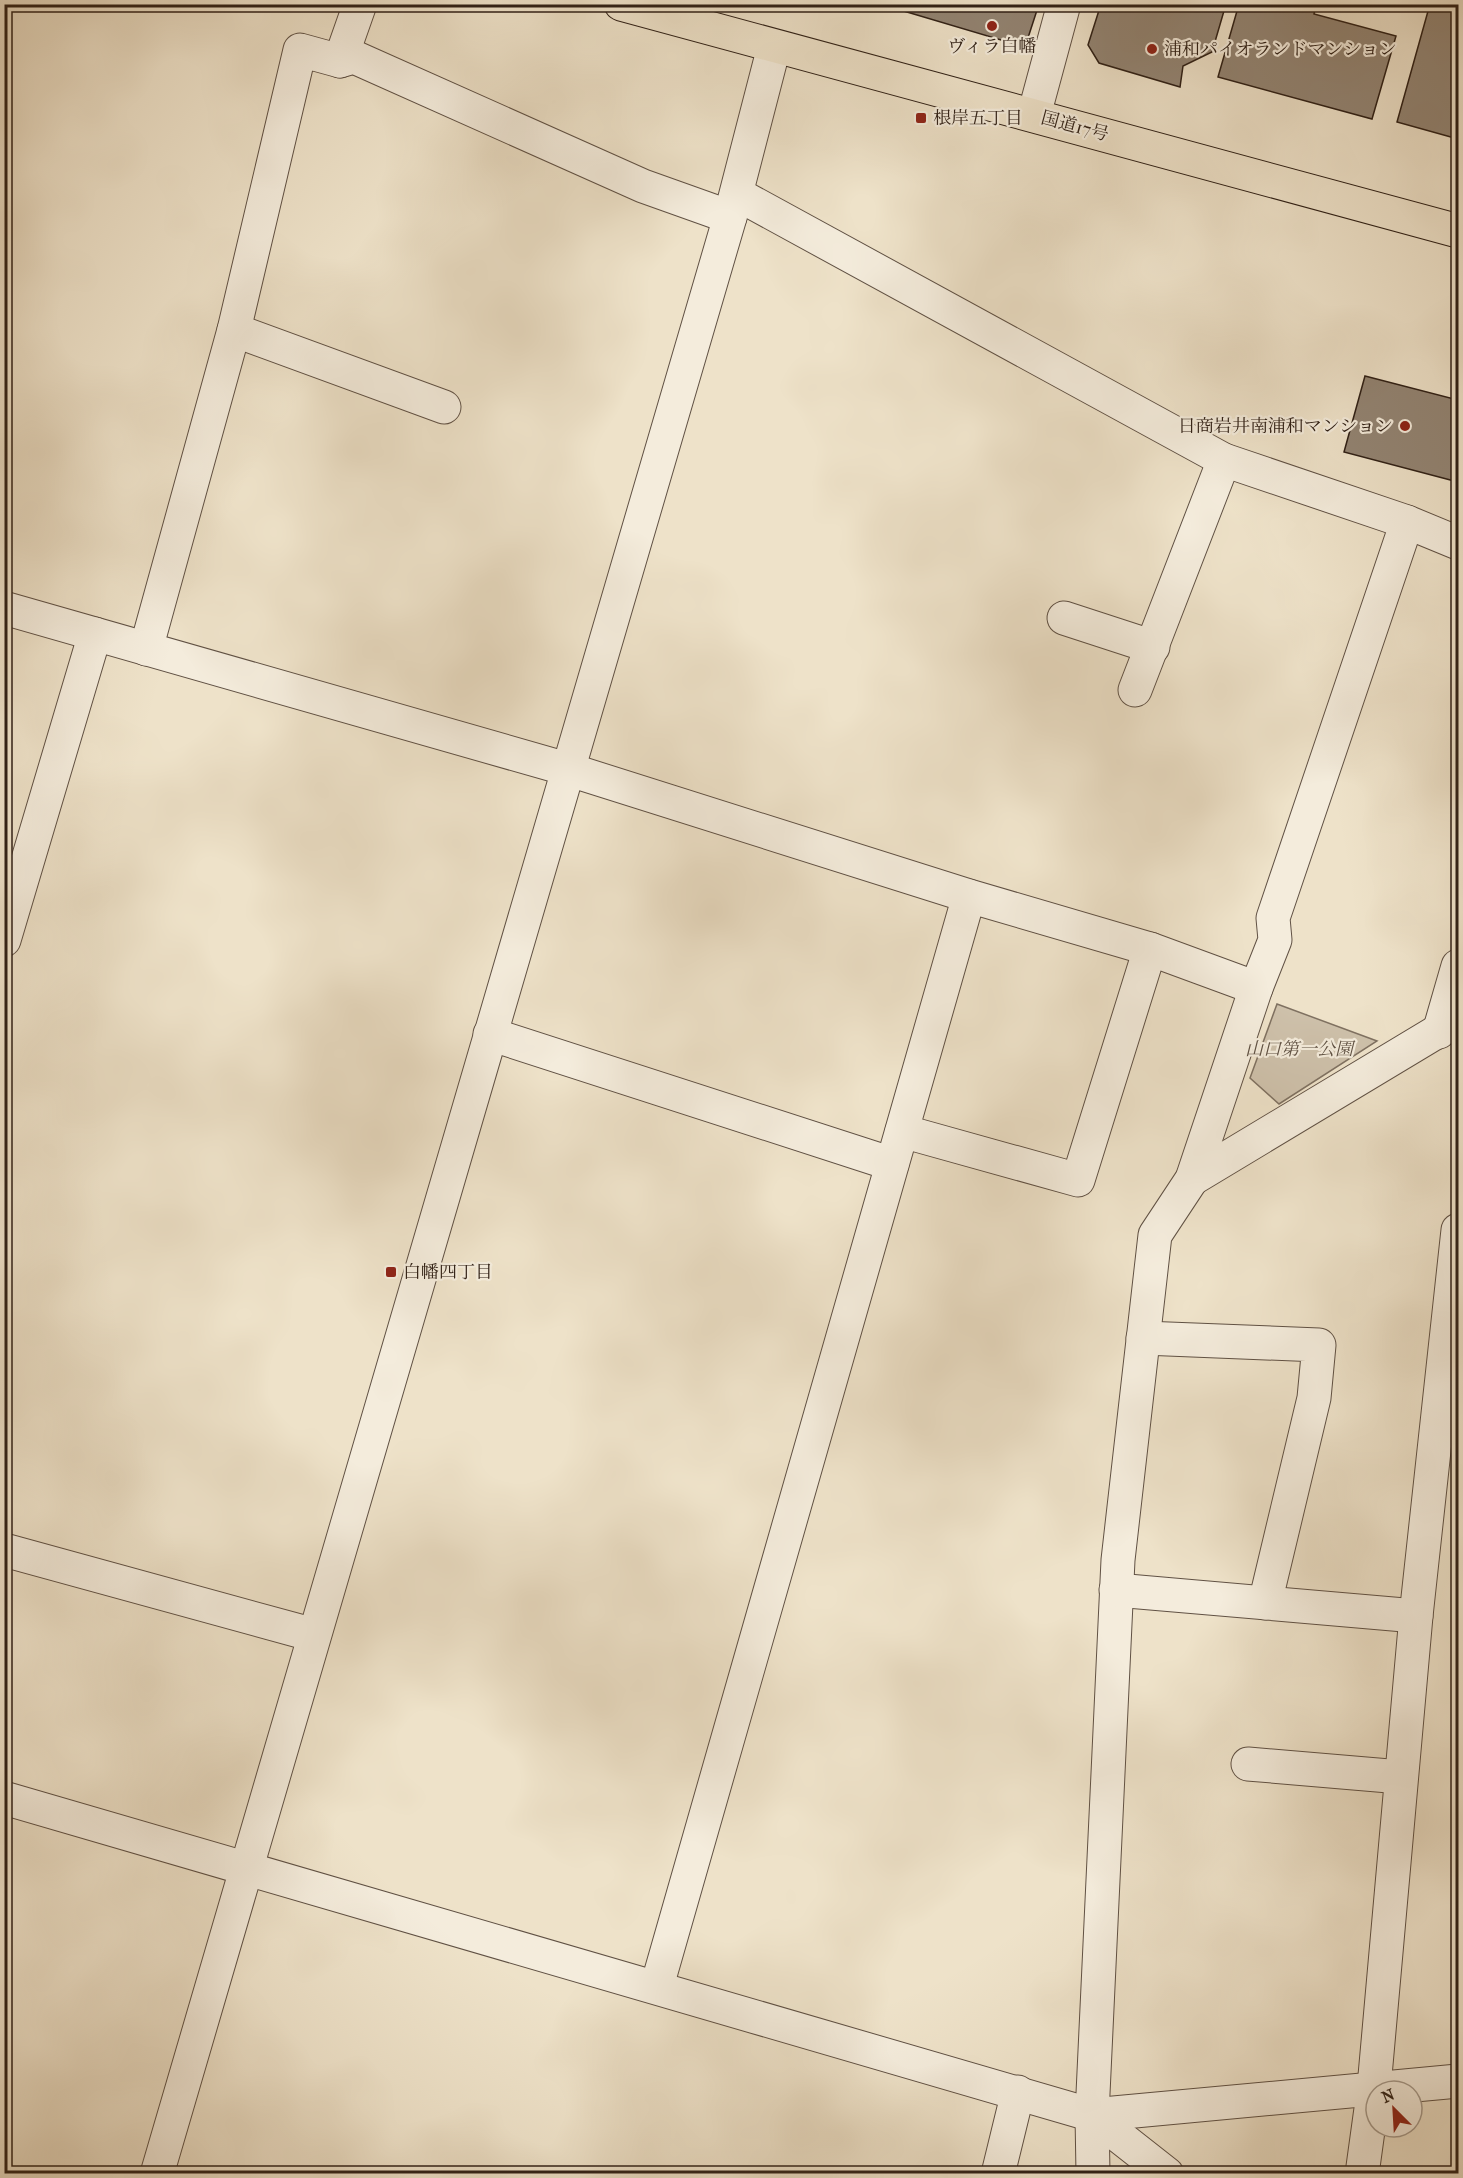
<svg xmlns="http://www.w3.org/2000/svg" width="1463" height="2178" viewBox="0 0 1463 2178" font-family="'IM FELL French Canon','Noto Serif JP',serif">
<rect width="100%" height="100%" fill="#eee2c9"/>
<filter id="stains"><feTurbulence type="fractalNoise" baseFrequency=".00333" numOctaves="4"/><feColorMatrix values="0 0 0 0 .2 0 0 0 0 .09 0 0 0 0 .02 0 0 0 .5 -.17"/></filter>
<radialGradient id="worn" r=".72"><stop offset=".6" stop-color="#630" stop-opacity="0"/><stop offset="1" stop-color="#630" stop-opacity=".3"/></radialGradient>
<polygon fill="#cec1ab" stroke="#7f7161" stroke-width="1.5" points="1277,1004 1377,1041 1279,1104 1250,1078"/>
<g fill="#938574" stroke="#302117" stroke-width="1.5">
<polygon points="880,4 1039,4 1025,47"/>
<polygon points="1101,4 1226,4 1212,52 1183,66 1180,87 1099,63 1088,45"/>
<polygon points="1239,4 1316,4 1314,14 1396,36 1372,119 1218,77"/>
<polygon points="1430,4 1458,4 1458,139 1397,122"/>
<polygon points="1365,376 1458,400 1458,482 1344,452"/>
</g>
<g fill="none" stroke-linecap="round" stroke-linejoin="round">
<g stroke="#605144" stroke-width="35">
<g id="minor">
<polyline points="340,61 360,4"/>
<polyline points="1034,115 1064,4"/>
<polyline points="737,194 1224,460 1407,522 1458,543"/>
<polyline points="234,330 444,407"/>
<polyline points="4,608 567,769 969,896 1150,949 1256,988 1192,1179 1155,1235 1118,1560 1092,2115 1093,2174"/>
<polyline points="1064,618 1153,647"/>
<polyline points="146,649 234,330 300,50 340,61 354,57 643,186 730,217"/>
<polyline points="1135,690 1224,460"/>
<polyline points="4,940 95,634"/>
<polyline points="1256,988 1275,940 1273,918 1407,522"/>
<polyline points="1439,1032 1458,966"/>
<polyline points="490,1034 892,1164"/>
<polyline points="902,1131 1078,1180 1150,949"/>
<polyline points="1192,1179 1458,1019"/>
<polyline points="1143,1338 1319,1345 1314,1398 1265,1603"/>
<polyline points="4,1550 314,1635"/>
<polyline points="1116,1590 1416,1616"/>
<polyline points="1248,1764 1401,1777"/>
<polyline points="4,1798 1092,2115 1167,2174"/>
<polyline points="657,1986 969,896"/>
<polyline points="1092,2115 1458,2081"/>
<polyline points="157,2174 730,217 774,47"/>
<polyline points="998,2174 1018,2092"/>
<polyline points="1362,2174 1374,2087 1416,1616 1458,1230"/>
</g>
</g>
<g stroke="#302117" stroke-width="35">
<polyline id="highway" points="621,4 1458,231"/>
</g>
<use href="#minor" stroke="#f4ecdc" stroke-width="33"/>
<use href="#highway" stroke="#eee2c9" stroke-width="33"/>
</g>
<g fill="#8f2418" stroke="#f4ecdc" stroke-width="2">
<circle cx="992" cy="26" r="6"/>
<circle cx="1152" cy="49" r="6"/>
<rect x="915" y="112" width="12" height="12" rx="3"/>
<circle cx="1405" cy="426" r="6"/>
<rect x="385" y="1266" width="12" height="12" rx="3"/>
</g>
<g text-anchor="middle" stroke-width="4.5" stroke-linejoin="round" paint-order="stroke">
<g font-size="18" fill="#302117" stroke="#f4ecdc" text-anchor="start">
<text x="992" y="52" text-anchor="middle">ヴィラ白幡</text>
<text x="1164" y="55">浦和パイオランドマンション</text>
<text x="933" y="124">根岸五丁目</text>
<text x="1393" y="432" text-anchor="end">日商岩井南浦和マンション</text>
<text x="403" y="1278">白幡四丁目</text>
</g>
<g font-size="18" fill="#302117" stroke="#f4ecdc">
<text transform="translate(1075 126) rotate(15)" y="6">国道17号</text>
</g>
<g font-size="18" font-style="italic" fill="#5f5143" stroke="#f4ecdc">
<text x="1299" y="1055">山口第一公園</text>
</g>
</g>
<rect width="1463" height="2178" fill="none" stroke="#eee2c9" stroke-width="24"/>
<rect x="6" y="6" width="1451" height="2166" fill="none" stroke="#302117" stroke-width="3"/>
<rect x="12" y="12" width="1439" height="2154" fill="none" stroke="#302117" stroke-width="1.5"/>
<g transform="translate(1394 2109) rotate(336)"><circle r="28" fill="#f4ecdc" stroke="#a69b8d" stroke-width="1.5"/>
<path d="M0-4.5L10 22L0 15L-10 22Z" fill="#8f2418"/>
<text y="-9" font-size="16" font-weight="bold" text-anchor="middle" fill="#302117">N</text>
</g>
<rect width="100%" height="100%" filter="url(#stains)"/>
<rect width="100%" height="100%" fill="url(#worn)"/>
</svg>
